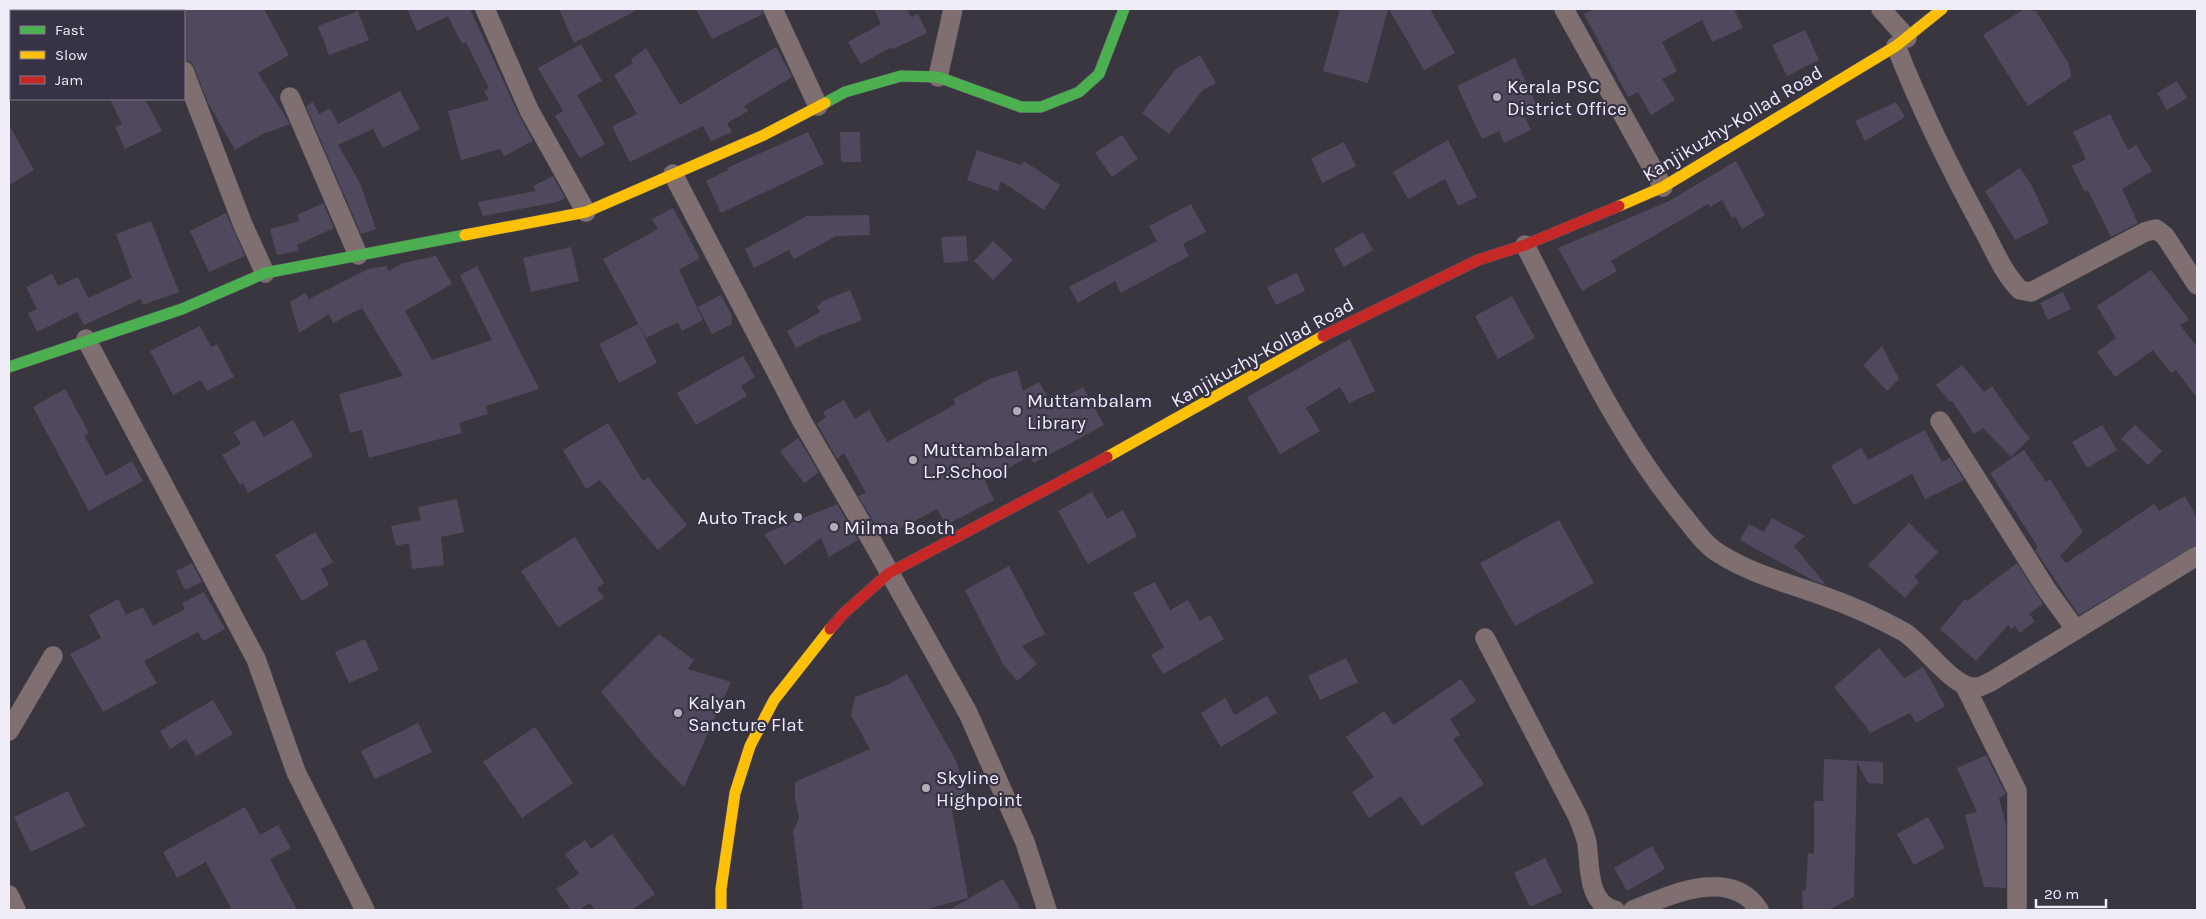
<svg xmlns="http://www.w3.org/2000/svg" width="2206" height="919" viewBox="0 0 2206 919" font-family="Karla,sans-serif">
<rect width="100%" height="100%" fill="#393640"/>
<g fill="#50495d">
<polygon points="184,9 264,9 289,55 258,73 290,124 263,134 235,150 208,103 194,67 191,62 184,60"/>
<polygon points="407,9 470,9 519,115 533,141 504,156 500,149 461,160 448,111 489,100 484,91 489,88 466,42 462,44 448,16 417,31"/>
<polygon points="559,9 639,9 574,43"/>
<polygon points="696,9 762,9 763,14 712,39"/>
<polygon points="874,9 907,9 911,17 918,14 927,33 893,49 892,47 861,64 848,42 881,24"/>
<polygon points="1340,9 1388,9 1368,83 1323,71"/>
<polygon points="1389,9 1430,9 1455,53 1424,70"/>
<polygon points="1594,9 1734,9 1743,28 1712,42 1702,20 1662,42 1677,71 1662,79 1675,100 1651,115 1638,92 1628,97 1584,14"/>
<polygon points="2023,10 2036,11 2069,64 2071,77 2028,106 1983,35"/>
<polygon points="358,11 369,40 329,55 318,26"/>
<polygon points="1805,30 1819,60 1787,76 1772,45"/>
<polygon points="581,44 602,81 577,95 605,144 580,158 555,116 563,111 538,68"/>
<polygon points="776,47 792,77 744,106 748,111 727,123 732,132 711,141 703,126 630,162 612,126 637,114 614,75 633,63 631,59 646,48 680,105"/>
<polygon points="1200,55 1216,83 1202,91 1169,134 1142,113 1176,69"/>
<polygon points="1515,58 1538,108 1524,115 1531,130 1504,143 1499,131 1482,139 1457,86"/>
<polygon points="2177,81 2187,98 2167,110 2157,93"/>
<polygon points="400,91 420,129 383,148 373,129 338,145 360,183 376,229 361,234 306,106 313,102 319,114 330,108 338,124"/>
<polygon points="110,99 145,99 162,131 125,149 115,127 122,124"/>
<polygon points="1896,102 1905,117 1865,141 1855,121"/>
<polygon points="2110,114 2128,150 2136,145 2152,171 2122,189 2138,223 2111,237 2088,190 2085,192 2072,166 2086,159 2073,132"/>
<polygon points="9,125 34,170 9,185"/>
<polygon points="808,132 824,164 721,213 706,181 728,170 727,168"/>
<polygon points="840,132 860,132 861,162 841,162"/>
<polygon points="1122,135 1138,159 1112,177 1095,153"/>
<polygon points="1448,140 1477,197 1458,206 1445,179 1408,199 1393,172"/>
<polygon points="1344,142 1356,166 1322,183 1311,158"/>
<polygon points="977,150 1021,165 1024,161 1060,185 1044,210 1001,181 998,191 967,180"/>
<polygon points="1736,161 1765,215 1742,229 1735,216 1732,218 1722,200 1710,207 1708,204 1611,261 1617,271 1582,291 1558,248 1669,201"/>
<polygon points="2020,168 2032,186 2049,223 2015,240 1985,191"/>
<polygon points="553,176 565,198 557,202 483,216 478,202 536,191 533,186"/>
<polygon points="323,203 334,228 297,245 299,251 277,255 270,229 300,221 297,215"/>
<polygon points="1191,204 1206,232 1183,244 1189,256 1121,293 1115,281 1078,303 1069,287 1157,241 1149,226"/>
<polygon points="673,208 700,258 679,270 703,320 682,331 678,322 646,338 603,259 658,229 652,219"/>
<polygon points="226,213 245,256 209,272 190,231"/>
<polygon points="869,215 870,235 836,236 794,259 789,250 754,268 745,249 807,216"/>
<polygon points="151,221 179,292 143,305 141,299 84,325 77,312 37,332 28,313 37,309 26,287 52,274 58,286 78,277 88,298 132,278 116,234"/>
<polygon points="1363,232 1373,250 1344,267 1334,249"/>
<polygon points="966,236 968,261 944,263 941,237"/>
<polygon points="993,241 1013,260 993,280 974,261"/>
<polygon points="571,247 579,281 531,292 523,258"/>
<polygon points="436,256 452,284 405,311 432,360 492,340 460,275 477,266 539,389 486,406 488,414 459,423 462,433 369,458 362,430 350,433 339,394 403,376 362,308 333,323 329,314 299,333 290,302 305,293 309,299 368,269 386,266 389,271 403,263"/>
<polygon points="2151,270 2189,320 2180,325 2197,347 2197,398 2176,370 2171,373 2153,350 2115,377 2097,352 2116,338 2097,306"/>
<polygon points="1297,273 1305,291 1276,305 1267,287"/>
<polygon points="850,290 862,320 817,337 796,348 787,331 820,312 817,306 821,304 820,302"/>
<polygon points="2063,292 2071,309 2048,320 2040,303"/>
<polygon points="721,295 732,316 732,324 712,334 698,307"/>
<polygon points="1512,296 1535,338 1498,359 1475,316"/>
<polygon points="638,324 657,363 619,383 599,344"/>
<polygon points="200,326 211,347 217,344 234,377 207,391 201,380 173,395 150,351"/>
<polygon points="1350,339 1375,391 1349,403 1340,387 1306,408 1320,431 1280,454 1247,397"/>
<polygon points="1882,346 1899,379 1887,391 1863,365"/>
<polygon points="743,356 755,377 741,386 747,396 696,425 677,393"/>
<polygon points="1962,365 1984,392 1992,386 2018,424 2030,438 2011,457 1983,428 1974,434 1952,401 1950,402 1936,385"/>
<polygon points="1017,370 1023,391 1039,382 1052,404 1083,387 1104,425 1034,463 1030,456 985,481 994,500 946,525 937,509 888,535 884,526 878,529 858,496 866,493 844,453 837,459 817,424 826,417 823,412 844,400 855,419 869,410 887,442 956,404 953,399 990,379"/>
<polygon points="65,389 89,433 84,435 106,476 132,461 143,481 89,511 33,407"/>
<polygon points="254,420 264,437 293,420 313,456 248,493 243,483 240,485 222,455 241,444 234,432"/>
<polygon points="608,423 643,481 648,477 687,525 658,550 600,480 586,489 563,450"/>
<polygon points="2102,425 2117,450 2087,468 2072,442"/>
<polygon points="2135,425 2162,451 2148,465 2121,439"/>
<polygon points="1925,430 1942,462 1950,458 1964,480 1925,499 1912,474 1854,505 1831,466 1861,448 1868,460"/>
<polygon points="798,438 819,472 804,483 780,451"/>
<polygon points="2024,450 2046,482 2050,479 2083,532 2060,556 2066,563 2154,504 2159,511 2185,496 2197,518 2197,545 2079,615 2035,550 2038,547 1990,473"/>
<polygon points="1092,492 1107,519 1123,510 1137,536 1088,564 1058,511"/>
<polygon points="457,499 464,532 441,537 444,565 412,569 409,543 396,546 391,526 421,520 418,507"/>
<polygon points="837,504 858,540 829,557 821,538 785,565 764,534"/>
<polygon points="1772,518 1805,536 1794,546 1826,585 1814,581 1740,540 1749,524 1764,532"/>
<polygon points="1559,520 1594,583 1515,626 1480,563"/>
<polygon points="1909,523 1938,552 1914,577 1919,582 1905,598 1868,565"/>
<polygon points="315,532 333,562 321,569 329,585 302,601 275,555"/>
<polygon points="575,537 604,583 597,588 604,598 558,627 521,571"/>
<polygon points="192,563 202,582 185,590 176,571"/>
<polygon points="2017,563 2043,604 2029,614 2035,621 2020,633 2015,626 2011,629 2008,625 1976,661 1940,629 1965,599 1967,601"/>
<polygon points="1009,566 1045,634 1022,646 1037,664 1017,681 1003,664 965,590"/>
<polygon points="1155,582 1170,610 1188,600 1200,621 1210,615 1224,639 1163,674 1151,655 1164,647 1133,593"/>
<polygon points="204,592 225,629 203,641 198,632 144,661 157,683 103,712 70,654 101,638 89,615 118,599 126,615 143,607 153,626 185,609 182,603"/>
<polygon points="659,634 694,660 688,669 731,682 684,787 652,754 601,692"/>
<polygon points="365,639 379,670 349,683 335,652"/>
<polygon points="1879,648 1904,678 1923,667 1945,706 1916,723 1910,713 1870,733 1865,725 1834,687"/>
<polygon points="1346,658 1358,682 1320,700 1308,676"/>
<polygon points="907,674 956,761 970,803 952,810 968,898 924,910 803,910 793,832 799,818 795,798 795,782 870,749 851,715 855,697 889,684"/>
<polygon points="1461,679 1476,701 1450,719 1460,735 1453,739 1484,784 1422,826 1401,796 1369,818 1352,792 1374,777 1346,737 1384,711 1394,725"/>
<polygon points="1267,696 1277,713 1221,747 1201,713 1225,698 1235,715"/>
<polygon points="213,700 233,734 196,756 186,739 170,749 160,731"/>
<polygon points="418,723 432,752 375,779 361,751"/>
<polygon points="535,727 573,783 522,818 483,762"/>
<polygon points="1986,755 2006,794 1999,798 2006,825 2006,888 1984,887 1965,815 1977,812 1957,768"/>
<polygon points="1824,759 1883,762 1883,784 1868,783 1857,762 1854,897 1828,910 1803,910 1802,891 1806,890 1808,853 1814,854 1814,801 1823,801"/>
<polygon points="68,791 85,826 31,852 14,817"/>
<polygon points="245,807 260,835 278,825 291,848 270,859 297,910 232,910 206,862 177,878 163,852"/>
<polygon points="1928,817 1945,848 1914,865 1897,834"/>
<polygon points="612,834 655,894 632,910 595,910 590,903 579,910 571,910 556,889 579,874 565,854 585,840 591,849"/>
<polygon points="1652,846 1665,869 1627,891 1614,868"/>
<polygon points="1545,858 1562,892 1530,907 1514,873"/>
<polygon points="1003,879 1021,910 949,910"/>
</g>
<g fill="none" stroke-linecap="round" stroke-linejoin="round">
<g stroke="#57545d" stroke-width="20">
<g id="street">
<polyline points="158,9 159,11"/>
<polyline points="485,9 529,110 586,212"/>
<polyline points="773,9 818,106"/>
<polyline points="1564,9 1663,187"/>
<polyline points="1881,9 1907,38"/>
<path d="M1896,46C1921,110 1951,170 1984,231C1994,250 2004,274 2020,290L2031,292L2145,232L2156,229L2165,236L2197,285"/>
<polyline points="184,71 243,225 265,273"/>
<polyline points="938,77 953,9"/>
<polyline points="290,97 358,255"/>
<polyline points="673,174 803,423 873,543 968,713 1025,842 1047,910"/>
<path d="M1525,245C1572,337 1616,433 1681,513C1693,527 1704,545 1720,554C1750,573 1784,582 1818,594C1847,604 1877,617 1904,632C1924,644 1955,692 1978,687C1983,686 1988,683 1992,681L2197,556"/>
<polyline points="86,339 256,659 296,772 365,910"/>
<polyline points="1940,421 2047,590 2076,630"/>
<path d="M1485,638L1578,817C1581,825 1585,834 1587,843C1590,865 1587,904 1615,910"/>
<polyline points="1965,686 2017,791 2017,910"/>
<polyline points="9,731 53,656"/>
<polyline points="9,895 16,910"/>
<path d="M1633,910C1670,895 1731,866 1759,910"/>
</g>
</g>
<g stroke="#57545d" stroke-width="12">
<g id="fast">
<polyline points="825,103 845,92 901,76 938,77 1021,107 1041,107 1079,92 1099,74 1124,9"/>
<polyline points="9,367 182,309 265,273 465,235"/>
</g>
</g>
<g stroke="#57545d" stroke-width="12">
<g id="slow">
<polyline points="1619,206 1663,187 1896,46 1942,9"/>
<polyline points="465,235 586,212 764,135 825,103"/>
<polyline points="1107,457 1323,336"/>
<polyline points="721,910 721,889 735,793 750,746 774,700 830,629"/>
</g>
</g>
<g stroke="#57545d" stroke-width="12">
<g id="jam">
<polyline points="1323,336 1478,260 1525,245 1619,206"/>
<polyline points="830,629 844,613 889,573 1107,457"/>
</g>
</g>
<use href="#street" stroke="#806f70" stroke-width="19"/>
<use href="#fast" stroke="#4caf50" stroke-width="11"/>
<use href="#slow" stroke="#ffc107" stroke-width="11"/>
<use href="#jam" stroke="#c62828" stroke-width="11"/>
</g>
<g fill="#b0adb8" stroke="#373244" stroke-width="2">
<circle cx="1497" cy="97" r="5"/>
<circle cx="1017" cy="411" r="5"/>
<circle cx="913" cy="460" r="5"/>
<circle cx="798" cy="517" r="5"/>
<circle cx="834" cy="527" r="5"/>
<circle cx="678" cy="713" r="5"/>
<circle cx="926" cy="788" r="5"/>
</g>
<g text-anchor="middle" stroke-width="4.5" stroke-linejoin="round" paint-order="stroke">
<g font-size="19" fill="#f0edf9" stroke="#373244" text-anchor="start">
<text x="1507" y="93">Kerala PSC<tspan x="1507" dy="22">District Office</tspan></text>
<text x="1027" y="407">Muttambalam<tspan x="1027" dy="22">Library</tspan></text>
<text x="923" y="456">Muttambalam<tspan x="923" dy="22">L.P.School</tspan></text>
<text x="788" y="524" text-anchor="end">Auto Track</text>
<text x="844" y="534">Milma Booth</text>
<text x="688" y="709">Kalyan<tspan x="688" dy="22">Sancture Flat</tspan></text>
<text x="936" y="784">Skyline<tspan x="936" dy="22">Highpoint</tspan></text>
</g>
<g font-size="19" fill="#f0edf9" stroke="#373244">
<text transform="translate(1732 123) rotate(-31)" y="7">Kanjikuzhy-Kollad Road</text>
<text transform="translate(1262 352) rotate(-29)" y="7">Kanjikuzhy-Kollad Road</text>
</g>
</g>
<rect width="2206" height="919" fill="none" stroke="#f0edf9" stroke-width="20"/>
<rect x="10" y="10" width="175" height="90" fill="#373244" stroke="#817d8c"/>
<rect x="20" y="26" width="25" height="8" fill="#4caf50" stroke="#817d8c"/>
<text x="55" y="35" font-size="15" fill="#f0edf9">Fast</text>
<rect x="20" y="51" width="25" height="8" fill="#ffc107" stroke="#817d8c"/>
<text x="55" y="60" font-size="15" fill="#f0edf9">Slow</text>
<rect x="20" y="76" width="25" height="8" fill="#c62828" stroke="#817d8c"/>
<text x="55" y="85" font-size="15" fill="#f0edf9">Jam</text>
<path d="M2036 899v8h70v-8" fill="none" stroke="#f0edf9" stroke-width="2.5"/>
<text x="2044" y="899" font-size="15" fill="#f0edf9" stroke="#373244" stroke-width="4" paint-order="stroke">20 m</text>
</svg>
